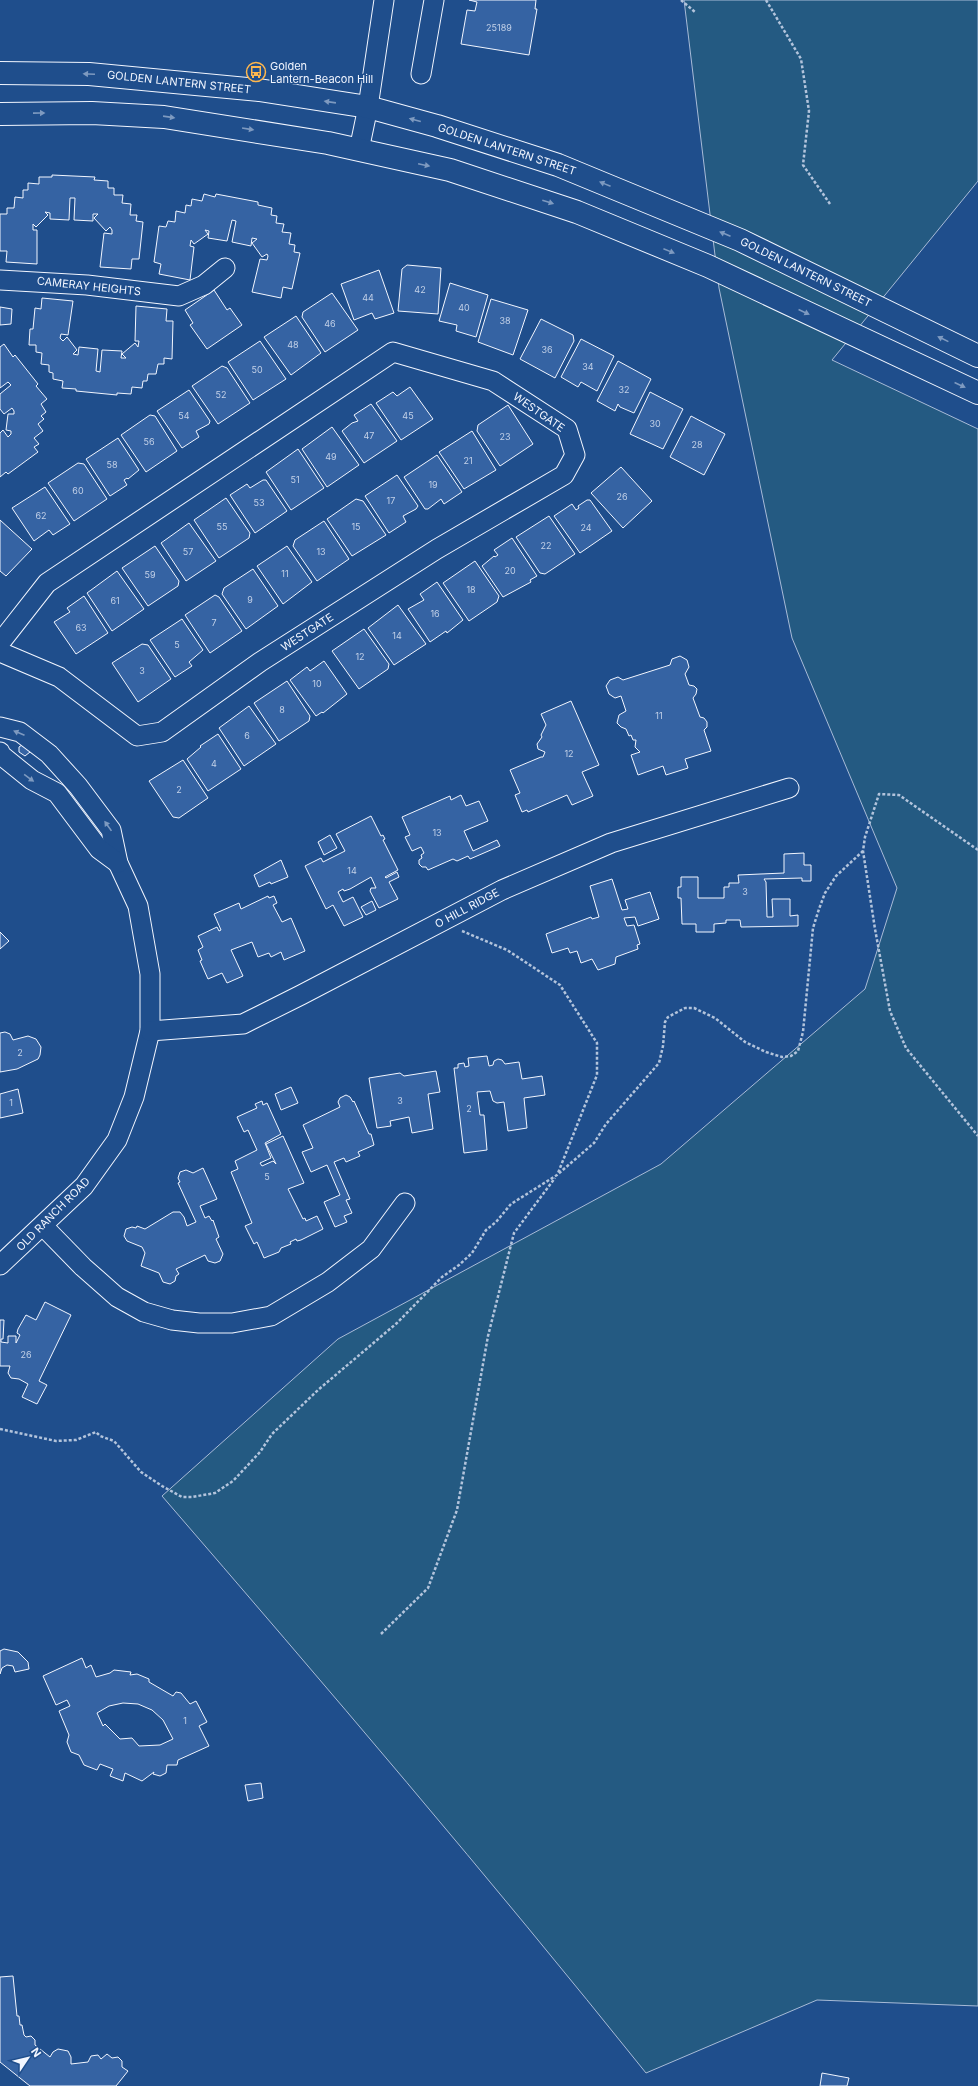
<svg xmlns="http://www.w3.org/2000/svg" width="978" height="2086" viewBox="0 0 978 2086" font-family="Inter,sans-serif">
<rect width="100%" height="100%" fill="#1f4e8c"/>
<path fill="#245a82" stroke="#a8bbd7" d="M684,0H978V181L832,360L978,429V2006L817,2000L646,2073C489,1877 326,1686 162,1496L338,1339L661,1164L865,989L897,888L792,638L719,288Z"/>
<g fill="#3563a3" stroke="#f2f6ff" fill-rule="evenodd">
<polygon points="469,0 536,0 535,9 537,9 529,55 461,44 467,10 475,11 477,2"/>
<polygon points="52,175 95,177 94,180 108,181 108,188 114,188 114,195 123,195 122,203 131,204 130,215 137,215 136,221 143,222 139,259 132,259 131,269 100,267 104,233 112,234 112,230 110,227 106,231 94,218 98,214 93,214 93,221 74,220 75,198 70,198 69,220 50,219 50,213 45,212 48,215 36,227 33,224 33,230 37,230 37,264 6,262 7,251 0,251 0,214 7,214 7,208 14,208 15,197 23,198 23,190 28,190 28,183 39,184 39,177 52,177"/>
<polygon points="204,194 215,197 216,194 258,202 258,205 272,208 271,215 277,216 276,223 284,224 282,232 291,233 289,244 295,245 294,252 300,253 292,289 283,287 281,298 252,292 260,259 267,260 268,256 267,254 262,257 252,243 257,239 252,238 251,246 232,242 236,221 232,220 227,241 208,238 209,231 205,230 208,234 194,244 191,240 190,246 194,247 190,280 159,274 161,264 154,262 159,226 166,227 168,221 175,222 176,211 185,213 186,205 191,206 192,199 202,201"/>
<polygon points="407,265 441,268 438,314 398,311 402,269"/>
<polygon points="379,270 394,313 375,319 372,313 354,320 341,284"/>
<polygon points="450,283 488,295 476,337 456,331 457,325 439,321"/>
<polygon points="214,290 227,310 230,308 242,325 207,349 190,325 193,323 185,310"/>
<polygon points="332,293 358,330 325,352 302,317 303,312"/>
<polygon points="42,298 73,301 68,335 61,334 60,338 63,341 67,337 77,350 73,354 78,355 79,347 98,349 96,371 100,372 102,350 122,351 121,358 126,358 122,354 135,343 138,347 139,341 135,341 136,306 167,309 166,321 173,321 172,359 164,358 164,364 158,364 156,374 148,374 147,381 143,381 142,388 132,387 131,394 117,393 117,395 76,391 76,389 62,388 63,381 53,379 53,373 49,372 49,365 41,364 42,353 36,352 36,345 29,345 30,329 33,329 35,308 41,309"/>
<polygon points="491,299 528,310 513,355 478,342"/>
<polygon points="0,307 12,309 11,324 0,325"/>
<polygon points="296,316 321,353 291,375 264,337"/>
<polygon points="541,319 573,335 574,341 555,378 520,359"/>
<polygon points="581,339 614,356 597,391 581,382 578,387 561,377"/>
<polygon points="260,341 286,379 253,400 228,362"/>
<polygon points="4,344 13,357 15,355 38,384 36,386 47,399 41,404 46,412 41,416 44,419 38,424 43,431 34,438 39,444 34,447 38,452 8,474 6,472 0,477 0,433 3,430 8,437 11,434 11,431 6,430 8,414 14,414 14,411 12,408 4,414 0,409 0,394 11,385 8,382 0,388 0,347"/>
<polygon points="618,361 651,379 634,413 620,407 618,404 615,411 597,401"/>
<polygon points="222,366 227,368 250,403 218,424 192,386"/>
<polygon points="410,387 433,419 401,440 376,403 393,392 397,396"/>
<polygon points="189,390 210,421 209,424 196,431 199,437 182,448 157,411"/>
<polygon points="650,392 683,409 663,449 630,434"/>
<polygon points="371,404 397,441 364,463 342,431 352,423 358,421 354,415"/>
<polygon points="508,405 533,444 500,466 477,431 478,425"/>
<polygon points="150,415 155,416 177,451 146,472 121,435"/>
<polygon points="691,416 725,434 704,475 670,457"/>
<polygon points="332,427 359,465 327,487 302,449"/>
<polygon points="472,431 496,470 464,489 439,452"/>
<polygon points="118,438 139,470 128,479 127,478 124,480 127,485 110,496 86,459"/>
<polygon points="298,449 324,488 291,510 266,472"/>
<polygon points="437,455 462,492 444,504 441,499 428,509 425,509 404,477"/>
<polygon points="78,463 84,464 107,499 74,521 48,483"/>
<polygon points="621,467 652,501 623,528 591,493"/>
<polygon points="397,475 418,506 416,509 403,516 406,522 389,533 365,496"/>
<polygon points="263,480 266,480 287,511 255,533 230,495 247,484 250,488"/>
<polygon points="45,487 70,524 53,535 49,530 34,541 12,508"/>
<polygon points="226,498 250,533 249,538 219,558 194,520"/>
<polygon points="356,499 363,501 386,535 352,556 327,519"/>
<polygon points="587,500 590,500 612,531 580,553 554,516 572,504 576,510 579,508 578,506"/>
<polygon points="549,516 575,554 545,574 540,573 516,537"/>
<polygon points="0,520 32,549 6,576 0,571"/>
<polygon points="324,521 349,559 317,581 293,546 295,540"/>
<polygon points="189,523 216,561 186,581 161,543"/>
<polygon points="512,538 537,576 530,580 531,582 503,597 482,566 494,556 495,557 498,555 494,550"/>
<polygon points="155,546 179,581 178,586 148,606 122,568"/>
<polygon points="287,546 312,582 283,604 257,566"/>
<polygon points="475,561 499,596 497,602 469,621 443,583"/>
<polygon points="253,569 278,606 246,629 222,594 224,588"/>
<polygon points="117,571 144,609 112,631 87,593"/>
<polygon points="437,582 463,620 447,633 446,631 430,642 408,609 424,600 420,594"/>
<polygon points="215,595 219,597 242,631 210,653 185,615"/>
<polygon points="84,596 108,633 76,654 54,622 70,612 67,608"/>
<polygon points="398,605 426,644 394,665 368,628"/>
<polygon points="182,619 203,650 189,662 192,666 175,677 150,640"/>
<polygon points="364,629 389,664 388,669 359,689 332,651"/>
<polygon points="142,644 148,645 171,679 138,702 112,663"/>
<polygon points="680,656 687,660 689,667 685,674 689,685 694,686 697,689 696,694 693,698 700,717 704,718 707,722 707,727 704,730 711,751 685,759 688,768 666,775 663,766 638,775 631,755 640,752 635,747 636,740 633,740 631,735 629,736 626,729 621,727 617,723 619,715 626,711 621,696 615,698 609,694 606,686 610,680 618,677 623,680 670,665 672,659"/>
<polygon points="324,661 347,694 323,713 322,712 316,716 290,680 307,667 310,671"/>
<polygon points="287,681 310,716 309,721 279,741 254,703"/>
<polygon points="571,701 599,765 582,772 593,796 572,805 567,795 528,812 527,810 522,812 515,795 520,793 510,770 541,757 543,757 545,752 538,749 537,744 542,737 541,735 546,725 541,714"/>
<polygon points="249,706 276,744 244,766 219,728"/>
<polygon points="218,734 241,769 208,791 187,759 201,747 200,746"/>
<polygon points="25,743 31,746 30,752 25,756 19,752 19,747"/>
<polygon points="183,760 208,798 179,818 173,817 149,781"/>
<polygon points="461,795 466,806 479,801 488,821 464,831 473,851 497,840 500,846 470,859 468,856 457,861 453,859 428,870 426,867 422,867 419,864 419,860 422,858 421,855 424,853 421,847 412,851 405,837 410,835 402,817 450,796 451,800"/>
<polygon points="371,816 381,836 383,835 385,839 383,840 398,870 385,877 386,878 397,872 399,877 389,882 398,899 379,908 370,891 371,888 376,888 371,877 350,889 344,891 343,889 338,892 343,902 353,897 363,917 344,926 333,905 326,909 305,866 321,858 323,862 345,851 336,834"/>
<polygon points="330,835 337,848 324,855 318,842"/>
<polygon points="804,853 804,865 811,865 811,881 802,881 802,878 764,879 766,882 767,917 773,917 772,899 790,899 790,916 798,915 798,926 741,927 740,920 726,920 726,923 714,924 714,932 696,932 696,924 682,924 681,898 678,898 678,887 681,887 681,877 698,877 698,898 724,898 724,887 729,887 729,883 739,883 738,875 784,873 784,854"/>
<polygon points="281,860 288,877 271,884 270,882 259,887 254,875"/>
<polygon points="612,879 622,910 628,909 625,900 650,892 659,919 638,926 635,917 624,918 627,926 634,925 640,944 637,945 638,949 616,957 615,964 598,970 592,959 581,963 577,951 570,953 568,948 552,953 546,934 591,917 592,919 599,917 590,886"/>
<polygon points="268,896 269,898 274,896 277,903 273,905 282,922 291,918 305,951 284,960 281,952 271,957 269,953 258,957 252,942 231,950 243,976 227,983 222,973 208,979 200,961 202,960 198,950 203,947 198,936 217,927 219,931 221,930 214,914 239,903 241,909"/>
<polygon points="372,901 376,910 366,915 361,907"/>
<polygon points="0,932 9,941 0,949"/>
<polygon points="5,1032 10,1034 13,1040 28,1036 36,1039 41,1047 40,1055 38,1059 17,1069 0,1072 0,1033"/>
<polygon points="487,1056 489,1066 493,1065 494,1061 498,1059 502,1060 505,1064 519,1062 522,1079 542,1076 545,1095 524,1098 527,1128 508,1131 504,1102 497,1103 493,1101 490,1091 477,1092 480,1115 484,1115 487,1150 464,1153 454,1068 458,1068 458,1064 464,1063 465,1067 469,1066 468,1058"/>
<polygon points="436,1071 440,1092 428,1094 433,1129 412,1133 409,1117 390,1121 391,1126 377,1128 369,1078 400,1073 404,1076"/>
<polygon points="291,1087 298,1103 281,1110 275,1094"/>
<polygon points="18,1089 23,1113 0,1118 0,1094"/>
<polygon points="346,1095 350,1097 353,1102 354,1101 369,1134 371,1134 374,1145 358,1152 360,1156 346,1162 344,1158 334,1162 350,1199 346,1200 352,1213 344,1216 347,1222 335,1227 324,1202 340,1195 327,1165 311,1172 302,1152 313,1148 303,1125 340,1107 338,1102 340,1098"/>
<polygon points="262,1101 263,1105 267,1103 281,1134 265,1143 271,1158 260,1163 262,1166 273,1161 276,1164 266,1144 283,1136 304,1183 288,1189 303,1219 305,1218 306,1221 317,1216 323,1229 301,1240 297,1241 296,1239 290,1242 291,1244 281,1248 279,1252 264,1258 257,1242 254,1244 245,1226 252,1223 231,1172 238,1169 235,1161 257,1150 248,1130 244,1132 237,1117 257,1108 255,1104"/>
<polygon points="203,1168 217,1199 200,1206 205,1218 209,1216 212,1221 213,1220 219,1237 216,1239 223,1254 220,1261 215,1263 208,1261 205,1255 176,1269 179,1274 176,1276 175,1281 170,1284 163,1282 159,1273 141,1266 145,1253 142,1247 127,1241 124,1236 126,1229 132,1227 136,1228 137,1226 145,1229 173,1212 180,1212 184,1217 187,1226 196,1222 178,1183 180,1182 178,1178 180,1172 186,1170 193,1173"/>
<polygon points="45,1302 71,1315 39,1381 47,1385 37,1404 22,1397 28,1384 19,1379 11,1378 8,1373 10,1366 0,1366 0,1320 4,1320 3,1339 1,1339 1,1342 8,1343 8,1336 16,1336 16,1343 20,1335 17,1333 18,1329 26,1315 36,1320"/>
<polygon points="4,1649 18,1652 28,1662 29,1669 15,1672 13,1666 7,1665 2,1668 0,1674 0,1651"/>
<path d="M82,1658L86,1668L91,1665L96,1677L110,1673L114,1670L131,1672L130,1675L137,1674L149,1679V1682L173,1696L176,1692L181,1693L190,1704L196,1701L207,1722L199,1726L209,1746L178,1760L177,1765H167L166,1773L160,1776L153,1774L154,1772L142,1781L125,1773L123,1781L110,1776L113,1769L100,1764L97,1770L84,1765L79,1755L71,1752L67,1742L69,1735L59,1711L70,1706L67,1700L56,1705L43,1676ZM123,1703L138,1704L152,1710L163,1720L173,1739L160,1745L139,1746L132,1738L120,1739L105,1724L103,1726L97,1713L109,1706Z"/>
<polygon points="261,1783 263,1798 248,1801 245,1785"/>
<polygon points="13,1976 17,2016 19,2016 20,2025 22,2025 24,2035 26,2037 31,2036 35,2040 35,2045 50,2057 53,2052 58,2049 68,2051 71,2057 71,2064 88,2062 91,2056 98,2055 101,2059 107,2054 112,2058 118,2057 122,2061 122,2067 128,2071 116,2086 30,2086 0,2062 0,1977"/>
<polygon points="822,2073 849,2078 847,2086 820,2086"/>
</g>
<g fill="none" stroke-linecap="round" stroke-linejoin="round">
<g stroke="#f2f6ff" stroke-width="21">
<g id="minor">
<polyline points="421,74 434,0"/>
<polyline points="359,150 368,107 384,0"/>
<polyline points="0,280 87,285 179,296 204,285 225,268"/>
<polyline points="0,643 47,583 393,352 493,381 567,429 575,455 564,475 437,549 260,662 162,732 137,736 59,677 0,652"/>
<polyline points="0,727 20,732 49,754 78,786 111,830 118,863 138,906 150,974 150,1031 134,1097 117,1140 84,1186 0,1265"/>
<polyline points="0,752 1,755 32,780 57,793 99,849 118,863"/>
<polyline points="150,1031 243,1024 301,995 502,890 611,843 789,788"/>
<polyline points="43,1226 83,1267 117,1297 144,1312 172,1320 199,1323 232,1323 271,1316 328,1282 371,1249 405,1203"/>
</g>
</g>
<g stroke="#f2f6ff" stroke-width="24">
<g id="major">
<polyline points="0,73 89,74 259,90 368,107 437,126 558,165 740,240 978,356"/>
<polyline points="0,114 92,113 164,117 328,143 450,170 577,212 708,266 978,393"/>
</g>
</g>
<g stroke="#b3c4dc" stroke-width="2.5" stroke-dasharray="3 2" stroke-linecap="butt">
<polyline points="681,0 695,12"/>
<polyline points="766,0 801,59 809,111 803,165 830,204"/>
<polyline points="978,850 899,795 879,794 865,837 863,851 875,929 890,1011 906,1048 978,1136"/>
<polyline points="462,931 507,950 560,985 597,1043 597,1075 558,1173"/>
<polyline points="0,1429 56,1441 76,1440 96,1432 100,1436 114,1441 141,1472 162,1486 182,1497 192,1497 215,1493 233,1481 260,1452 272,1434 318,1390 397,1323 442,1277 459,1265 472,1253 486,1230 496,1222 511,1204 557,1175 594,1143 606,1124 659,1063 663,1046 665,1022 668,1017 685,1008 694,1008 715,1018 745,1042 766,1052 782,1057 791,1056 798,1051 803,1032 813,928 819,909 825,893 836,876 863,851"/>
<polyline points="381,1634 428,1588 457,1510 488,1336 514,1233 555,1178"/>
</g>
<use href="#minor" stroke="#1f4e8c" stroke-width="19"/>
<use href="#major" stroke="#1f4e8c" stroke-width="22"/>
</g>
<defs><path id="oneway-solid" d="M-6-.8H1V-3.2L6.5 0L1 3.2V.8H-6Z"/></defs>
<g fill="#7e9ac0">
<use href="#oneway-solid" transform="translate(89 74) rotate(-177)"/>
<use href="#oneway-solid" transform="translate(330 102) rotate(-172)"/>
<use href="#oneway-solid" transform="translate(39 113) rotate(-1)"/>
<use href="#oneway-solid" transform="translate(169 117) rotate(8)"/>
<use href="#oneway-solid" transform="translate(415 120) rotate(-165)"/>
<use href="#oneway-solid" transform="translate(248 129) rotate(9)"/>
<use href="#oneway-solid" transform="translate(424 165) rotate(12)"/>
<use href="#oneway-solid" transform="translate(605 184) rotate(-158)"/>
<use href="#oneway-solid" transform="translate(548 202) rotate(18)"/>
<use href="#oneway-solid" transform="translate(725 234) rotate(-157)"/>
<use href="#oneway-solid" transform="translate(669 251) rotate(22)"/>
<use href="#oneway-solid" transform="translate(804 312) rotate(25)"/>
<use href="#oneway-solid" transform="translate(943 339) rotate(-154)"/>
<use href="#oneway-solid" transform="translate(960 385) rotate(25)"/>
<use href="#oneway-solid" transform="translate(19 733) rotate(-157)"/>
<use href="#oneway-solid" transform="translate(29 778) rotate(36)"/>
<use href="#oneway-solid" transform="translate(108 826) rotate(-125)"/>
</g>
<defs>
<g id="bus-ring" transform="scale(1)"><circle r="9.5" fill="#1f4e8c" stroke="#ffb74d" stroke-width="1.5"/><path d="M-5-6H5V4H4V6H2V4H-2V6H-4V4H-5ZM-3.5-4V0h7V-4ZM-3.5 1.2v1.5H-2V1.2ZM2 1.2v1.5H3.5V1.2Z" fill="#ffb74d"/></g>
</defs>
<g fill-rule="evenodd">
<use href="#bus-ring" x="256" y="72"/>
</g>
<g text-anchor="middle" stroke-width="3" stroke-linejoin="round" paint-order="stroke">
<g font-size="9" fill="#c3d1e8">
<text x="499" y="31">25189</text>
<text x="420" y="293">42</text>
<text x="368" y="301">44</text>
<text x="464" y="311">40</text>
<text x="505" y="324">38</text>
<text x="330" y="327">46</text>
<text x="293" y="348">48</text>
<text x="547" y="353">36</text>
<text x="588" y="370">34</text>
<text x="257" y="373">50</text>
<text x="624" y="393">32</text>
<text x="221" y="398">52</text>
<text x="184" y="419">54</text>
<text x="408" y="419">45</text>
<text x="655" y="427">30</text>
<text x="369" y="439">47</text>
<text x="505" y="440">23</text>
<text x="149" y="445">56</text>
<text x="697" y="448">28</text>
<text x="331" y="460">49</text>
<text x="468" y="464">21</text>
<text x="112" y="468">58</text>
<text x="295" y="483">51</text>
<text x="433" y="488">19</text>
<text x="78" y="494">60</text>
<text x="622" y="500">26</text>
<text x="391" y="504">17</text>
<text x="259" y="506">53</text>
<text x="41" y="519">62</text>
<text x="222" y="530">55</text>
<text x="356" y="530">15</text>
<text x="586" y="531">24</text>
<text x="546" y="549">22</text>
<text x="188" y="555">57</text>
<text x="321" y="555">13</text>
<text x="510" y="574">20</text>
<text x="285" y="577">11</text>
<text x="150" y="578">59</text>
<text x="471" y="593">18</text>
<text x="250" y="603">9</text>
<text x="115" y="604">61</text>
<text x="435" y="617">16</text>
<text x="214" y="626">7</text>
<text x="81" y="631">63</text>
<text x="397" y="639">14</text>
<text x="177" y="648">5</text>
<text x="360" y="660">12</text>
<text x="142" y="674">3</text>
<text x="317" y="687">10</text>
<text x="282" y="713">8</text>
<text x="659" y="719">11</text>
<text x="247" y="739">6</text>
<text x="569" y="757">12</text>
<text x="214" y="767">4</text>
<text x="179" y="793">2</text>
<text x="437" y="836">13</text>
<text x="352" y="874">14</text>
<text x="745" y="895">3</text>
<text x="20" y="1056">2</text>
<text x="400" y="1104">3</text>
<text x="11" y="1106">1</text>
<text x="469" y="1112">2</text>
<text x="267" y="1180">5</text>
<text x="26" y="1358">26</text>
<text x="185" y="1724">1</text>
</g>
<g font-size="11" fill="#f2f6ff" stroke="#1f4e8c" text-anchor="start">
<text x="270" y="70">Golden<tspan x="270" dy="13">Lantern-Beacon Hill</tspan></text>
</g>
<g font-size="11" fill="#f2f6ff" stroke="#1f4e8c">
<text transform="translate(179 82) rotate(6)" y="4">GOLDEN LANTERN STREET</text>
<text transform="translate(507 149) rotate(18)" y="4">GOLDEN LANTERN STREET</text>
<text transform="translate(806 272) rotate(26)" y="4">GOLDEN LANTERN STREET</text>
<text transform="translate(89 286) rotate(6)" y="4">CAMERAY HEIGHTS</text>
<text transform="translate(539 412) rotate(35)" y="4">WESTGATE</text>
<text transform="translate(307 632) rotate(-33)" y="4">WESTGATE</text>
<text transform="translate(467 908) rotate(-28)" y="4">O HILL RIDGE</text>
<text transform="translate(53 1214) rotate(-45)" y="4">OLD RANCH ROAD</text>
</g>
</g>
<g transform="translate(28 2058) rotate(55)" stroke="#1f4e8c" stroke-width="3" paint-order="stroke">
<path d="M0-3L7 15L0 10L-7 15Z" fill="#f2f6ff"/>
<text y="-6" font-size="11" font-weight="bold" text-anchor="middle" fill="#f2f6ff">N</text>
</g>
</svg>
